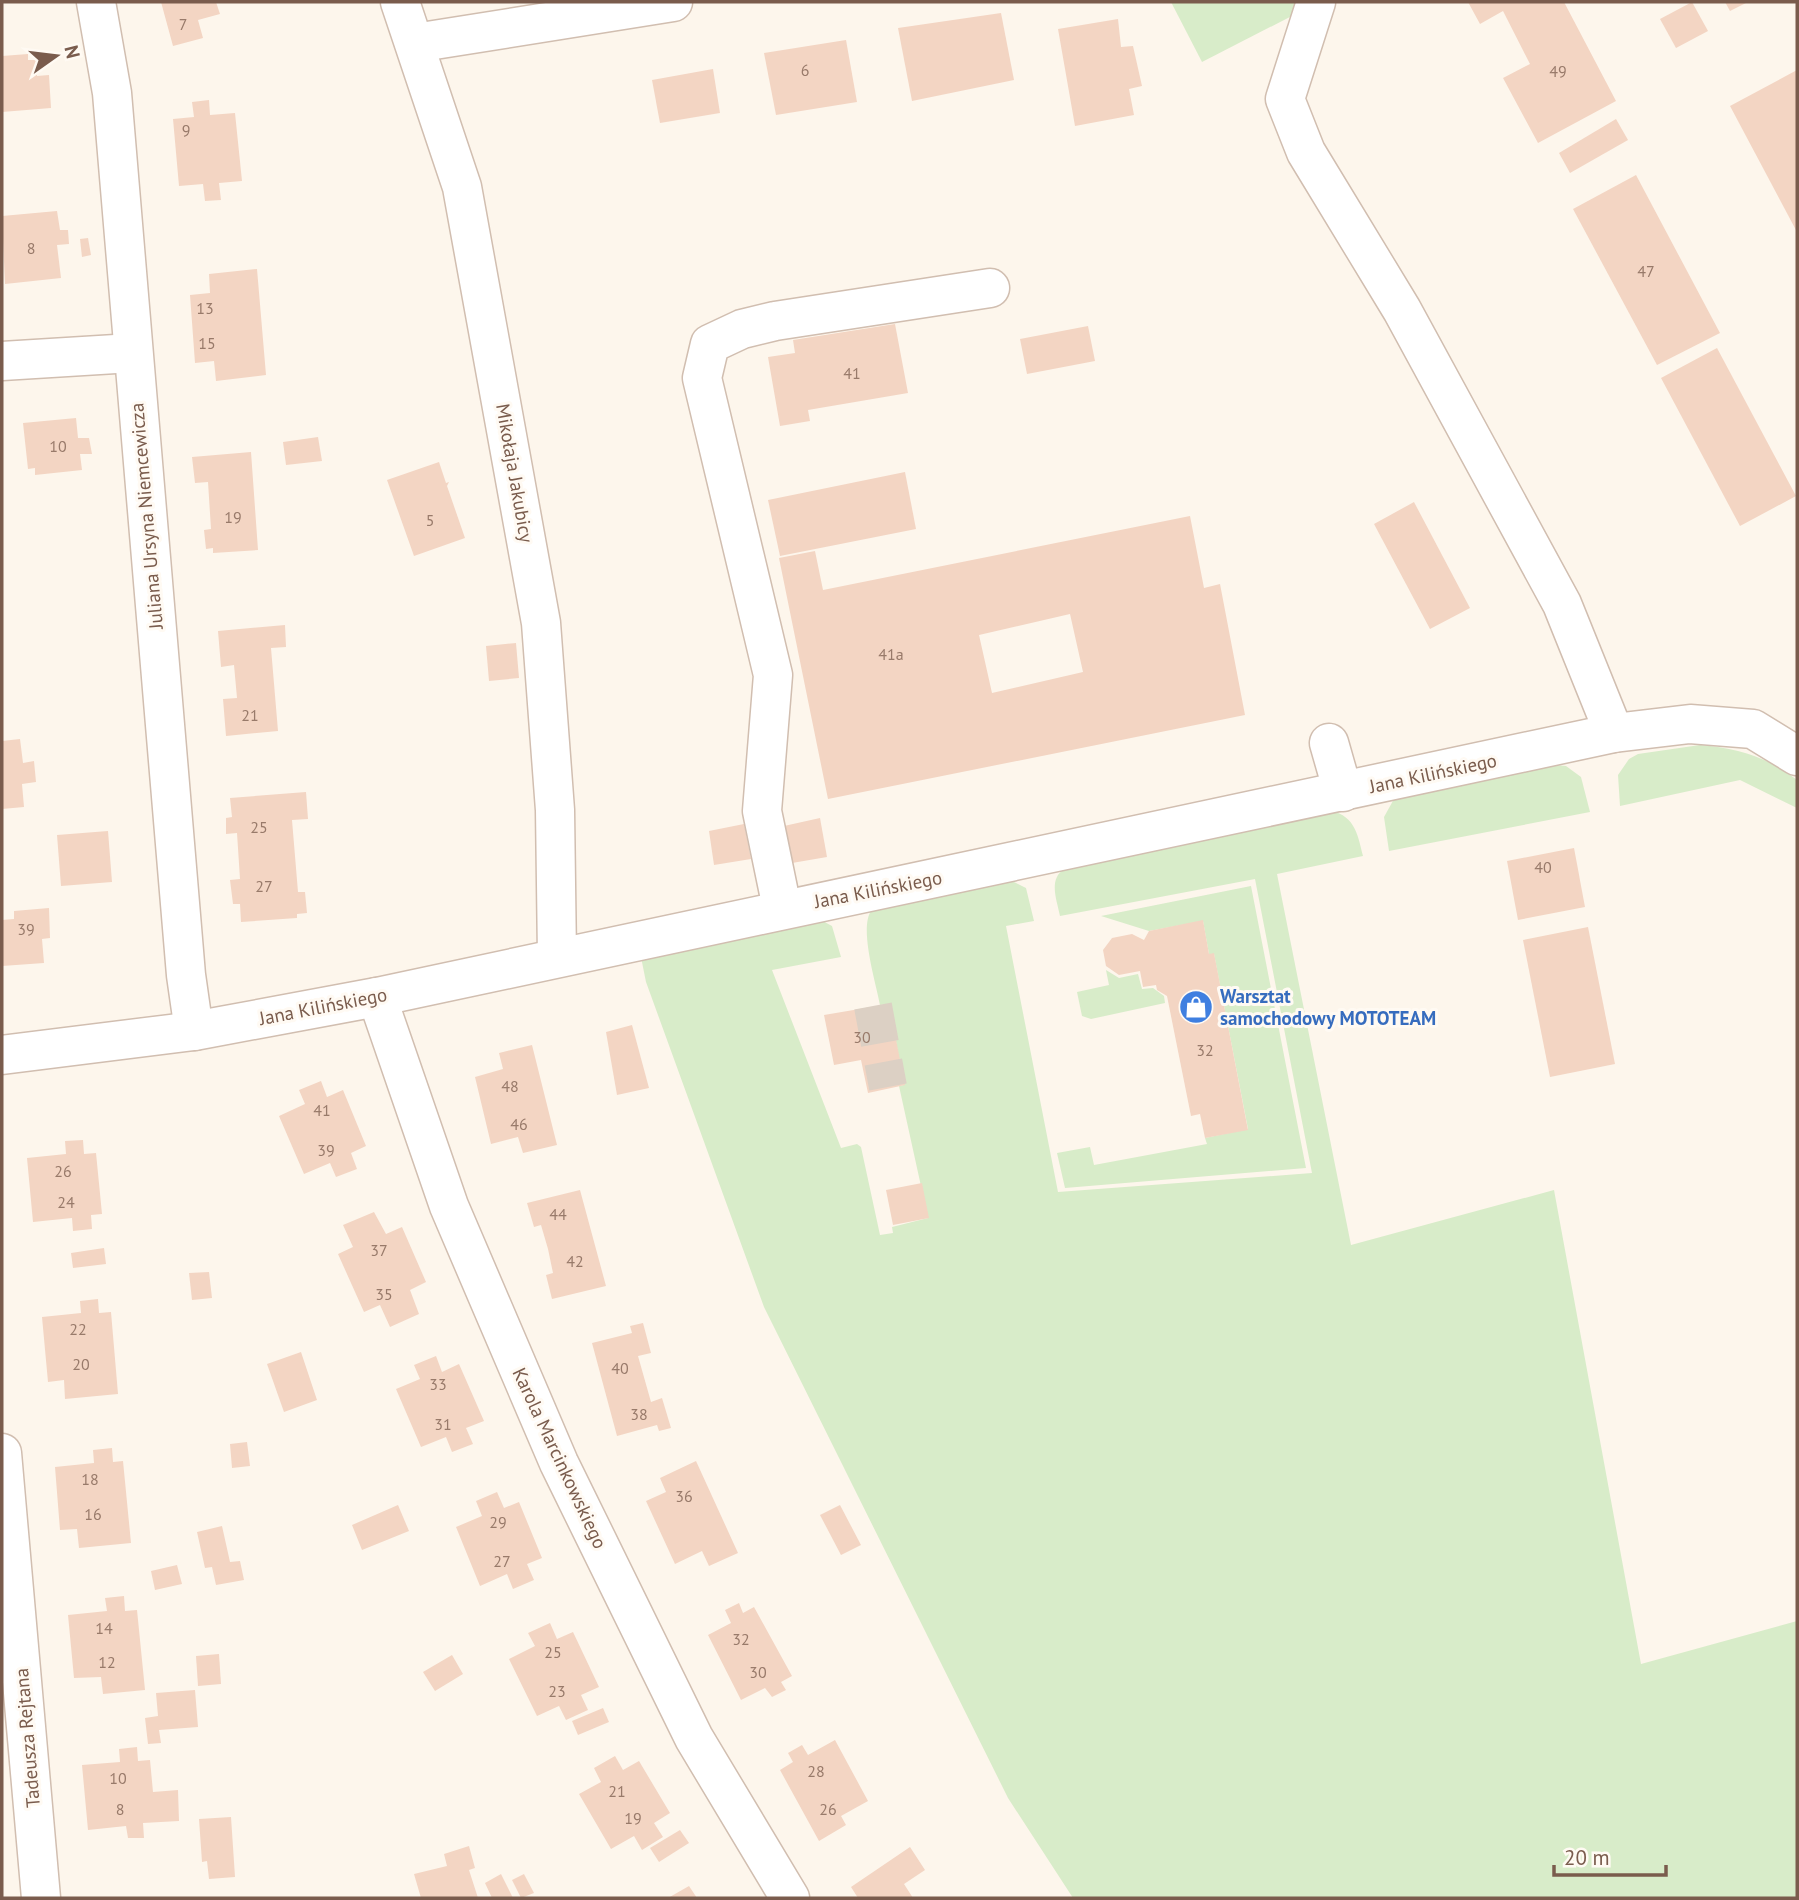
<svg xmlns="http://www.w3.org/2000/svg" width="1799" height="1900" viewBox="0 0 1799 1900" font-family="'PT Sans',sans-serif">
<rect width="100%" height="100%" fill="#fdf6ec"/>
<g fill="#d8ecc9">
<polygon points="1171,2 1319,2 1202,62"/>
<path d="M1700,745C1737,748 1768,757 1797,780V808L1740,780L1620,806L1618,775L1629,759L1638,754Z"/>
<polygon points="1555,765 1566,766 1581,777 1590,812 1389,851 1384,817 1394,799"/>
<path d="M1326,810C1354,814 1357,831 1363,856L1277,874L1351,1245L1554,1190L1641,1664L1797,1621V1898H1073L1008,1798L764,1307L646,982L641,957L819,919L832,926L841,957L772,970L841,1148L857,1144L861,1147L880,1235L893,1233L892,1227L928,1218L899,1086L904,1085L889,1004L880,1005C876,983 859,929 871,911L1010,880L1026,888L1034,921L1006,926L1058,1192L1312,1173L1255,879L1060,916C1057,900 1048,880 1064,869Z"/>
<polygon points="1251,886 1306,1168 1065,1188 1057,1153 1090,1147 1094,1165 1207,1144 1205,1138 1248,1129 1214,954 1209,954 1203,921 1149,931 1101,916"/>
<polygon points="1106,970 1119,978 1138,974 1142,989 1153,988 1164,996 1165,1003 1091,1019 1082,1016 1077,992 1109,985"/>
</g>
<g fill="#f3d5c3" fill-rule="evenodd">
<polygon points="161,2 216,2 220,14 198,20 203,38 173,46"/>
<polygon points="1468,2 1564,2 1616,101 1538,143 1503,78 1530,64 1503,11 1480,24"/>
<polygon points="1692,2 1708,31 1676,48 1660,19"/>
<polygon points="1725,2 1748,2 1730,11"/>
<polygon points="1001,13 1014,80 912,101 898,28"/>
<polygon points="1118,19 1121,47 1133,46 1142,86 1129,89 1134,115 1075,126 1058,29"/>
<polygon points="846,40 857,102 776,115 764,53"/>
<polygon points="28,54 28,60 37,60 37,76 49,75 51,108 2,112 2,56"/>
<polygon points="713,69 720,113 660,123 652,80"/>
<polygon points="1797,70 1797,232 1730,106"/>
<polygon points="209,100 210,115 235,113 242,181 219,183 221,200 205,201 203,184 179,186 173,119 194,117 192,102"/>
<polygon points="1616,119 1628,140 1570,173 1559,153"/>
<polygon points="1636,175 1720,333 1657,365 1573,209"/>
<polygon points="57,211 60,230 68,230 69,244 57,245 61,278 5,284 2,216"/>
<polygon points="88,238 91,255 82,257 80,239"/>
<polygon points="257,269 266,375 216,381 214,361 195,363 190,295 210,293 209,274"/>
<polygon points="895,324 908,393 808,410 810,421 780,426 768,357 795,353 793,340"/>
<polygon points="1088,326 1095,361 1027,374 1020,339"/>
<polygon points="1717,348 1796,496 1740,526 1661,378"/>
<polygon points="76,418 78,438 89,438 92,454 80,454 82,470 35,475 35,468 28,469 23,423"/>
<polygon points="318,437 322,461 286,465 283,442"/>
<polygon points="251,452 258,550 213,553 213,548 206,549 204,530 211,529 208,482 195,483 192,457"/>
<polygon points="439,462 446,483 449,482 447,486 465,538 414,556 387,480"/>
<polygon points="905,472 916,529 780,556 768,500"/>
<polygon points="1414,502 1470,608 1430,629 1374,524"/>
<path d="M1190,516L1204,588L1220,584L1245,715L828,799L779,558L815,551L823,590ZM1070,614L1083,672L992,693L979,635Z"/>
<polygon points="285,625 286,647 271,648 278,731 226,736 223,699 237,698 234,665 221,667 218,631"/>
<polygon points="516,643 519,678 489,681 486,646"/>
<polygon points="20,739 23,763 34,761 36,782 22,784 24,807 2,809 2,741"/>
<polygon points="306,792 308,819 292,820 298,892 305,892 307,913 297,914 297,918 241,922 240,904 233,904 230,880 240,879 237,833 226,834 226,818 232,817 230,798"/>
<polygon points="820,818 827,857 792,863 784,826"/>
<polygon points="744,824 751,859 714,865 709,831"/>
<polygon points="108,831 112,882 61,886 57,835"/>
<polygon points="1574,848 1585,907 1518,920 1507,861"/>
<polygon points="49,908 50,938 42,939 44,963 2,966 2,920 14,919 14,911"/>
<polygon points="1203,920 1209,954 1214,953 1248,1130 1205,1138 1200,1114 1191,1116 1167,996 1157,990 1156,985 1143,987 1140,971 1119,975 1106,966 1103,950 1112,938 1132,934 1144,940 1149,931"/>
<polygon points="1588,927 1615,1064 1550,1077 1523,940"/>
<polygon points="889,1004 905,1085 868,1093 861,1060 834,1065 824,1015"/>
<polygon points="632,1025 649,1088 617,1095 606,1032"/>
<polygon points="532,1045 557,1145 523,1153 518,1137 491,1144 475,1077 503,1069 499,1053"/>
<polygon points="321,1081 327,1097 343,1090 366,1146 351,1153 357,1169 336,1177 330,1163 304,1174 279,1116 305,1104 299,1090"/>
<polygon points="83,1140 84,1154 96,1153 102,1214 91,1215 92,1229 73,1231 72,1218 33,1222 27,1158 66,1154 65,1141"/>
<polygon points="922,1183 929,1218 893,1225 886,1190"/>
<polygon points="580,1190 606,1286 552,1299 546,1275 553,1273 548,1249 541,1225 534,1227 527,1203"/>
<polygon points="374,1212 386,1234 402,1227 426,1282 410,1290 419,1314 390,1327 380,1305 364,1312 338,1254 353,1247 343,1225"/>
<polygon points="104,1248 106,1264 73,1268 71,1253"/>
<polygon points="209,1272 212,1298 192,1300 189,1273"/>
<polygon points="98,1299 99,1313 111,1312 118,1394 65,1399 64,1380 48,1382 42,1317 81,1313 80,1301"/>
<polygon points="643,1323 651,1353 638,1356 651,1402 662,1398 671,1428 659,1431 657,1425 617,1436 592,1343 632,1333 630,1326"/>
<polygon points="301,1352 317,1400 284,1412 267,1364"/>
<polygon points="436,1356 442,1372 459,1364 484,1421 466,1428 473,1444 452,1452 446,1437 421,1447 396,1389 420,1379 414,1365"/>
<polygon points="247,1442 250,1466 232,1468 230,1444"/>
<polygon points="112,1448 113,1462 123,1461 131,1543 79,1548 77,1529 60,1530 55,1467 94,1463 93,1450"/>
<polygon points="696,1461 738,1553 709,1566 702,1551 675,1564 646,1501 666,1492 660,1478"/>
<polygon points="497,1492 504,1508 519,1502 542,1558 527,1564 534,1580 513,1589 507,1574 480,1586 456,1527 482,1516 476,1501"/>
<polygon points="398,1505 409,1531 362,1550 352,1525"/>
<polygon points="840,1505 861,1545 841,1555 820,1515"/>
<polygon points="222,1526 230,1562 240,1561 244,1580 216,1585 212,1567 205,1568 197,1532"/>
<polygon points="177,1565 182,1584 155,1590 151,1571"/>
<polygon points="124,1596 125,1611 137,1610 145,1690 103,1694 101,1677 74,1678 68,1615 107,1611 105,1598"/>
<polygon points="739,1603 743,1613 754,1607 792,1676 781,1682 786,1690 772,1697 765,1688 741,1700 708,1635 731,1623 725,1610"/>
<polygon points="550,1623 557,1639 573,1632 599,1687 581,1695 588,1710 566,1720 559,1706 537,1716 509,1659 535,1646 528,1633"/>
<polygon points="219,1654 221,1684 198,1686 196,1656"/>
<polygon points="452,1655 463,1674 435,1691 423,1672"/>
<polygon points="195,1690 198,1727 159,1730 161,1743 148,1744 145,1718 158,1716 156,1693"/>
<polygon points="603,1708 609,1722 578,1735 572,1721"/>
<polygon points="835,1740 868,1801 841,1816 846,1825 819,1841 780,1770 793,1762 788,1753 802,1745 808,1755"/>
<polygon points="137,1747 138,1761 150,1760 153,1792 178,1790 179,1821 143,1823 144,1838 128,1838 126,1826 88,1830 82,1765 120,1762 119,1749"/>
<polygon points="615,1756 623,1770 639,1761 670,1813 654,1823 663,1837 642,1850 634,1836 611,1849 579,1794 601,1782 594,1768"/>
<polygon points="231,1817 235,1877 209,1879 207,1861 202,1862 199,1819"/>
<polygon points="680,1830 689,1843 659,1862 650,1848"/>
<polygon points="469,1846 475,1868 469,1870 478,1898 421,1898 414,1874 447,1866 444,1854"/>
<polygon points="910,1847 925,1870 904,1884 913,1898 858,1898 851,1887"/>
<polygon points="501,1874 513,1898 492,1898 485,1883"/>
<polygon points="524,1874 534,1893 521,1898 512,1880"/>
<polygon points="689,1886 697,1898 668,1898"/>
</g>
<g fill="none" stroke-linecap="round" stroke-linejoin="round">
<polyline stroke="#dcd0c4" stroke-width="38" stroke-dasharray="38 19" stroke-linecap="butt" points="873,1006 888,1087"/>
<g stroke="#d1beb0" stroke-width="41">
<g id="minor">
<polyline points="96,2 112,93 186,975 194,1031"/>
<polyline points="400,2 462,187 541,623 555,810 557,957"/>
<polyline points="1316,2 1285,99 1306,152 1402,310 1562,604 1614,733"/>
<polyline points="415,43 673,2"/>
<polyline points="2,361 132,353"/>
<polyline points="1329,743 1343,792"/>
<polyline points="782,908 762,811 773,675 702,378 710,344 742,329 775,321 990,288"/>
<polyline points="377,997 449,1206 559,1463 694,1738 790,1898"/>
<polyline points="2,1055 194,1031 377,997 1614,733 1690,724 1753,729 1797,756"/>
<polyline points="2,1453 41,1898"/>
</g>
</g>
<use href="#minor" stroke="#fff" stroke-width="38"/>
</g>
<defs>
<g id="shop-disc" transform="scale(1.75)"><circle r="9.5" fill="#3f7fe0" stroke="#fffaf3"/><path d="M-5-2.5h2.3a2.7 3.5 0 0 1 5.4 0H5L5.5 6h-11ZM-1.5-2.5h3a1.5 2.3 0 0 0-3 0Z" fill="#fff"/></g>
</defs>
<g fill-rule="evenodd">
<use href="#shop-disc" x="1196" y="1007"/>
</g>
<g text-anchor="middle" stroke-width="6" stroke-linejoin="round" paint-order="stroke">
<g font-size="16" fill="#987a6a">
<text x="183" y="30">7</text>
<text x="805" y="76">6</text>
<text x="1558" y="77">49</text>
<text x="186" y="136">9</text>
<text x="31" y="254">8</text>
<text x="1646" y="277">47</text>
<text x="205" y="314">13</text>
<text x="207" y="349">15</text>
<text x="852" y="379">41</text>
<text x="58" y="452">10</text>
<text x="233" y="523">19</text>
<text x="430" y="526">5</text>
<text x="891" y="660">41a</text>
<text x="250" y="721">21</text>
<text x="259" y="833">25</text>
<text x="1543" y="873">40</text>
<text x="264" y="892">27</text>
<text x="26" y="935">39</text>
<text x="862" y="1043">30</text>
<text x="1205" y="1056">32</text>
<text x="510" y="1092">48</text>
<text x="322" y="1116">41</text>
<text x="519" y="1130">46</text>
<text x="326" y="1156">39</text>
<text x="63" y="1177">26</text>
<text x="66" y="1208">24</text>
<text x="558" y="1220">44</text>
<text x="379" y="1256">37</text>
<text x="575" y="1267">42</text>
<text x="384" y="1300">35</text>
<text x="78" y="1335">22</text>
<text x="81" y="1370">20</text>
<text x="620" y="1374">40</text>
<text x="438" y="1390">33</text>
<text x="639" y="1420">38</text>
<text x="443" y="1430">31</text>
<text x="90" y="1485">18</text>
<text x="684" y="1502">36</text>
<text x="93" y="1520">16</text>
<text x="498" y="1528">29</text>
<text x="502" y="1567">27</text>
<text x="104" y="1634">14</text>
<text x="741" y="1645">32</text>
<text x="553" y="1658">25</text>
<text x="107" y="1668">12</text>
<text x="758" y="1678">30</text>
<text x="557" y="1697">23</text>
<text x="816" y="1777">28</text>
<text x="118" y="1784">10</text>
<text x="617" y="1797">21</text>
<text x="120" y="1815">8</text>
<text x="828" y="1815">26</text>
<text x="633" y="1824">19</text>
</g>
<g font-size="19" fill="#7a5c4d" stroke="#fffaf3">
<text transform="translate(515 473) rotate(80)" y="7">Mikołaja Jakubicy</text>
<text transform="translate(146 516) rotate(-95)" y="7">Juliana Ursyna Niemcewicza</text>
<text transform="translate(1433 773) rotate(-12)" y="7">Jana Kilińskiego</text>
<text transform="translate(878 889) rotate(-11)" y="7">Jana Kilińskiego</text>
<text transform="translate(323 1006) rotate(-11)" y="7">Jana Kilińskiego</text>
<text transform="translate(560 1458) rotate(65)" y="7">Karola Marcinkowskiego</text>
<text transform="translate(27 1738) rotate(-95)" y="7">Tadeusza Rejtana</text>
</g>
<g font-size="19" font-weight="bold" fill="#366cbe" stroke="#fffaf3" text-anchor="start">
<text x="1220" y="1003">Warsztat<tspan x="1220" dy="22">samochodowy MOTOTEAM</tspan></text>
</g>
</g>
<rect width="1799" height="1900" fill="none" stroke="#7a5c4d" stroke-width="7"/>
<g transform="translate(56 56) rotate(76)" stroke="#fffaf3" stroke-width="5" paint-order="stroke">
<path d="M0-5L12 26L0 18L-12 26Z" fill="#7a5c4d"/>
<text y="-10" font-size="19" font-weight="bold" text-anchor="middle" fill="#7a5c4d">N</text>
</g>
<path d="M1554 1865v10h112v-10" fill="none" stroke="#7a5c4d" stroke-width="3.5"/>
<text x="1564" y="1865" font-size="21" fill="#7a5c4d" stroke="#fffaf3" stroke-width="5" paint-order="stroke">20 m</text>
</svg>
